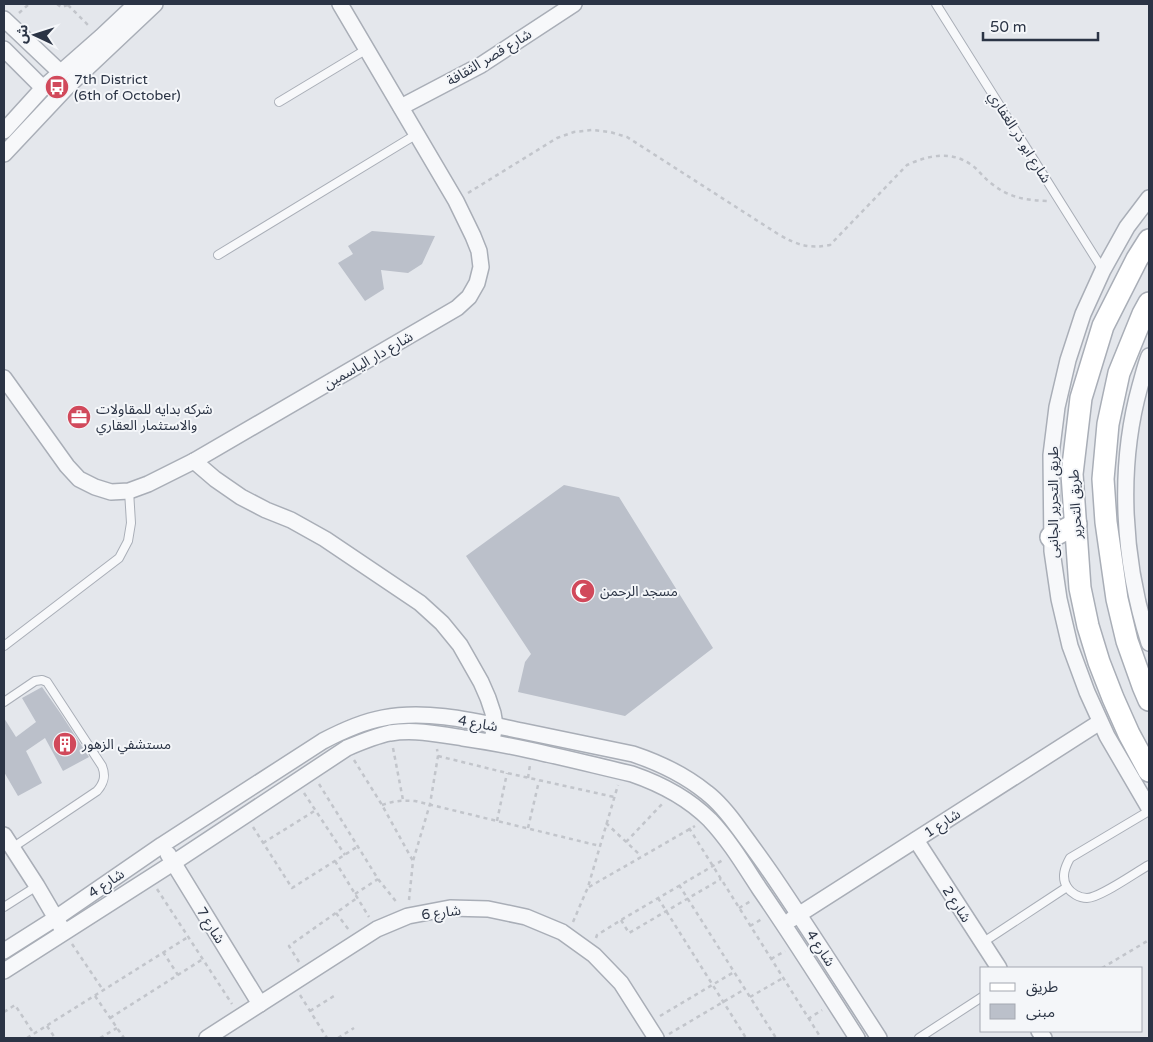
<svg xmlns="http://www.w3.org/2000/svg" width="1153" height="1042" viewBox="0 0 1153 1042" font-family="'Varela Round','Noto Sans Arabic',sans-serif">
<rect width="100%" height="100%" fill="#e4e7ec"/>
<g fill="#bbc0ca">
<polygon points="372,231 435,236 422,264 408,273 381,270 384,289 365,301 338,263 353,254 348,246"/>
<polygon points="564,485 619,497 713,648 625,716 518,692 525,662 531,654 466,556"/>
<polygon points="42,687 61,714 89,757 63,771 45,738 26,751 42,783 18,796 4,772 4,718 16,737 36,722 22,698"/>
</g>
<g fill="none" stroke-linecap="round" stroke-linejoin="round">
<g stroke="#a9aeb7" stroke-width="10">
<g id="lane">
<polyline points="936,4 1103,270"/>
<polyline points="279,102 367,49"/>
<polyline points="218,255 417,134"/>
<polyline points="4,646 119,558 128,541 131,523 129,491"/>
<path d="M4,702L35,681L42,680L47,682L102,766C106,776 104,783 97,791L12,848"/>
<path d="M1149,811L1070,858C1065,867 1061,877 1067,887C1071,893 1079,898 1087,898C1100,898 1136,872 1149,865"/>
<polyline points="4,907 37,886"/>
<polyline points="982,943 1067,887"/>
<polyline points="919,1038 982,997"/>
</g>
</g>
<g stroke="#a9aeb7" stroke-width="18">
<g id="street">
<polyline points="4,19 60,72"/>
<polyline points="4,49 43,88"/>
<polyline points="401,107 481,65 574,4"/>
<polyline points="4,131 43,88 101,37 136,4"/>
<polyline points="4,154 68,86 155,4"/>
<polyline points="1149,198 1127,227 1103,270 1083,314 1068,360 1057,407 1051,455 1052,551 1059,599 1070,646 1087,692 1107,736 1149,808"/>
<path d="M1149,356C1145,366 1143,376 1140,386C1117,469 1123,561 1149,643"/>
<polyline points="4,378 67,466 79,479 95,487 111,492 129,491 148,484 194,461 457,308 469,297 477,283 481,267 479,251 473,236 456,201 340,4"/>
<polyline points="194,461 215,479 241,497 266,510 291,520 325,539 420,603 442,623 460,645 481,682 488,698 493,713 495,725 493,735"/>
<polyline points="4,835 37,886 61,927"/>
<polyline points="916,840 999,968"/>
<polyline points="168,854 260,1004"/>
<polyline points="792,919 1100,722"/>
<path d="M4,951L56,918L162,845L323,741C342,731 361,722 383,718C428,709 478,722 522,731C559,739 596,746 633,754C660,763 685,775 707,793C720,803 730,816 740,830C751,845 762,860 773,876C809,929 844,984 879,1038"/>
<path d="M4,971L173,863L347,748C361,742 375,736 390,733C414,729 439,734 463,738C520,746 576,761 632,774C661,784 688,798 710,820C729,840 744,865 759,888C793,937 825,988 857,1038"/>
<polyline points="1039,1031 1044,1038"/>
<polyline points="207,1038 377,929 408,916 450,908 488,909 526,917 562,932 594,955 621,983 656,1038"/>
</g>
</g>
<g stroke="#a9aeb7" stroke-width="24">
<g id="secondary">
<polyline points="1149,240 1137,259 1103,326 1081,398 1072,474 1080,588 1088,626 1099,662 1113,698 1129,734 1149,771"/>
<polyline points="1149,303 1143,314 1119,373 1108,424 1103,479 1106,522 1117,599 1127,641 1143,686 1149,700"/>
<polyline points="1051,537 1076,524"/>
</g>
</g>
<g stroke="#c2c5cb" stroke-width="2.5" stroke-dasharray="4 4" stroke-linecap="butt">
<polyline points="57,4 61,7 68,5"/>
<polyline points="68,5 90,27"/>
<polyline points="19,13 29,4"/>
<path d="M468,193L557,138L574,132L592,130L610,132L627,137L778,234C797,245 809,249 830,245L907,165C929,155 952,150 973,166C977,169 980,173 984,177C988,181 994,186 999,189C1015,199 1029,200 1047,201"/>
<polyline points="393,748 403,800"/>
<polyline points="438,756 507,773 614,797"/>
<polyline points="354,760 382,805 413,861"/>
<polyline points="528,778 530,765"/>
<polyline points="319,784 378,879 398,904"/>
<polyline points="304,793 345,855"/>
<path d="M382,805C393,801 403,800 415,801L600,846"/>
<polyline points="497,821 507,773"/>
<polyline points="606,823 641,856"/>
<polyline points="253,827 292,888 357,847"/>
<polyline points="528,828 539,781"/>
<polyline points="689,828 821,1038"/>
<polyline points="626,842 663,803"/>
<polyline points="263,843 316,810"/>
<polyline points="335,861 369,917"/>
<polyline points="679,885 776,1038"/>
<polyline points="589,887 695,826"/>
<polyline points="157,889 232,1004"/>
<polyline points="355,894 378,879"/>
<polyline points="658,898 746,1038"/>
<polyline points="409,900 413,861 430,804 438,756 437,749"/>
<polyline points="739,908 751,901"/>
<polyline points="336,913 349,930"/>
<polyline points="621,920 629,933 721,879"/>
<polyline points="573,922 588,887 618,785"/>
<polyline points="750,926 762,919"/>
<polyline points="596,938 597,935 621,920 723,860"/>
<polyline points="72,944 103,990"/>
<polyline points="163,952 178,975"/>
<polyline points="771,959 785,951"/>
<polyline points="299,962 289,946 357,898"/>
<polyline points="1102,968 1149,940"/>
<polyline points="300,995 327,1038"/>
<polyline points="95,996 124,1038"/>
<polyline points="750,997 783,978"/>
<polyline points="310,1011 334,996"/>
<polyline points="4,1012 15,1005 34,1034"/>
<polyline points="660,1016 734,972"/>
<polyline points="110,1018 203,959"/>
<polyline points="808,1019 822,1010"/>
<polyline points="47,1026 55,1038"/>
<polyline points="669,1034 745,989"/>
<polyline points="27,1038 188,937"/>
<polyline points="100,1038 117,1028"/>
<polyline points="338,1038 354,1028"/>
</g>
<use href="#lane" stroke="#f7f8fa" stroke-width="8"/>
<use href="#street" stroke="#f7f8fa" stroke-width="15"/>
<use href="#secondary" stroke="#fff" stroke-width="21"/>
</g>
<defs>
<g id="bus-disc" transform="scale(1.25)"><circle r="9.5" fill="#d1495b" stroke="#f4f6f9"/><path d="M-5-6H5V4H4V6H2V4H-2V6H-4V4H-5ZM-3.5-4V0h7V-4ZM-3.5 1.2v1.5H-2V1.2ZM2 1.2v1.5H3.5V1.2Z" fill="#fff"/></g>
<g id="office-disc" transform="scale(1.25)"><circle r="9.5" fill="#d1495b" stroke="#f4f6f9"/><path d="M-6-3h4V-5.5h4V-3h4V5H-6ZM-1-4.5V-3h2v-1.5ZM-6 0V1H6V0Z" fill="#fff"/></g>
<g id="mosque-disc" transform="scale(1.25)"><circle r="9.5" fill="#d1495b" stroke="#f4f6f9"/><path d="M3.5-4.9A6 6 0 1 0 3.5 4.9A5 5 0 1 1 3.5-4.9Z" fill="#fff"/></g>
<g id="building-disc" transform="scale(1.25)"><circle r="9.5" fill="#d1495b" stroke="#f4f6f9"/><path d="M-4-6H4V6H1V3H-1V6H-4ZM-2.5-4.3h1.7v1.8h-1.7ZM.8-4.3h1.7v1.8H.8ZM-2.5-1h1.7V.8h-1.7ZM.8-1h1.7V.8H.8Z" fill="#fff"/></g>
</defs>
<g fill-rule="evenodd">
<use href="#bus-disc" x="57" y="87"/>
<use href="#office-disc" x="79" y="417"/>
<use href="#mosque-disc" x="583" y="591"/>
<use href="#building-disc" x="65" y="744"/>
</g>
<g text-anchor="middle" stroke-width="4" stroke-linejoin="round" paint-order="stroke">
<g font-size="14" fill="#2b3445" stroke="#f4f6f9">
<text transform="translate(489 57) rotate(-31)" y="5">شارع قصر الثقافة</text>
<text transform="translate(1020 137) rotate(58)" y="5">شارع ابو ذر الغفاري</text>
<text transform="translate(368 360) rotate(-30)" y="5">شارع دار الياسمين</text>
<text transform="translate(1053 502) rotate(-90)" y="5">طريق التحرير الجانبى</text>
<text transform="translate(1075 504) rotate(-93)" y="5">طريق التحرير</text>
<text transform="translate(478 723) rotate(10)" y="5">شارع 4</text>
<text transform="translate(942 823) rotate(-33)" y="5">شارع 1</text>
<text transform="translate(106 883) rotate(-34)" y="5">شارع 4</text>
<text transform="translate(957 904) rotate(57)" y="5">شارع 2</text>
<text transform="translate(441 912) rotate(-7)" y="5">شارع 6</text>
<text transform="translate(211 925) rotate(58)" y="5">شارع 7</text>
<text transform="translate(821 948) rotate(57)" y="5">شارع 4</text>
</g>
<g font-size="14" fill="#2b3445" stroke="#f4f6f9" text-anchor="start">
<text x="74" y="84">7th District<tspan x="74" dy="16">(6th of October)</tspan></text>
<text x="96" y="414">شركه بدايه للمقاولات<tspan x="96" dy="16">والاستثمار العقاري</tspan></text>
<text x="600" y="596">مسجد الرحمن</text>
<text x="82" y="749">مستشفي الزهور</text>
</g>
</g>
<rect width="1153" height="1042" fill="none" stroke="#2b3445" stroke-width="10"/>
<rect x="980" y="967" width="162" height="65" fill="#f4f6f9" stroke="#a4a8b1"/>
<rect x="990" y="983" width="25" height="8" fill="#ffffff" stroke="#a4a8b1"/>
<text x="1026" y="992" font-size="15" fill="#2b3445">طريق</text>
<rect x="990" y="1004" width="25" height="15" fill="#bbc0ca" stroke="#a4a8b1"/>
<text x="1026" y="1017" font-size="15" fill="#2b3445">مبنى</text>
<g transform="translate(35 35) rotate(274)" stroke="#f4f6f9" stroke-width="4" paint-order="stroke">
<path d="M0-4L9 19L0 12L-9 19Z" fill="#2b3445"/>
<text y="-8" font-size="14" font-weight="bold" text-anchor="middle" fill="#2b3445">ش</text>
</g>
<path d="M983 32v8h115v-8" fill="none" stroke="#2b3445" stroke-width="2.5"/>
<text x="990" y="32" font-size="15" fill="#2b3445" stroke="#f4f6f9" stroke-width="4" paint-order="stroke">50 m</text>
</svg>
